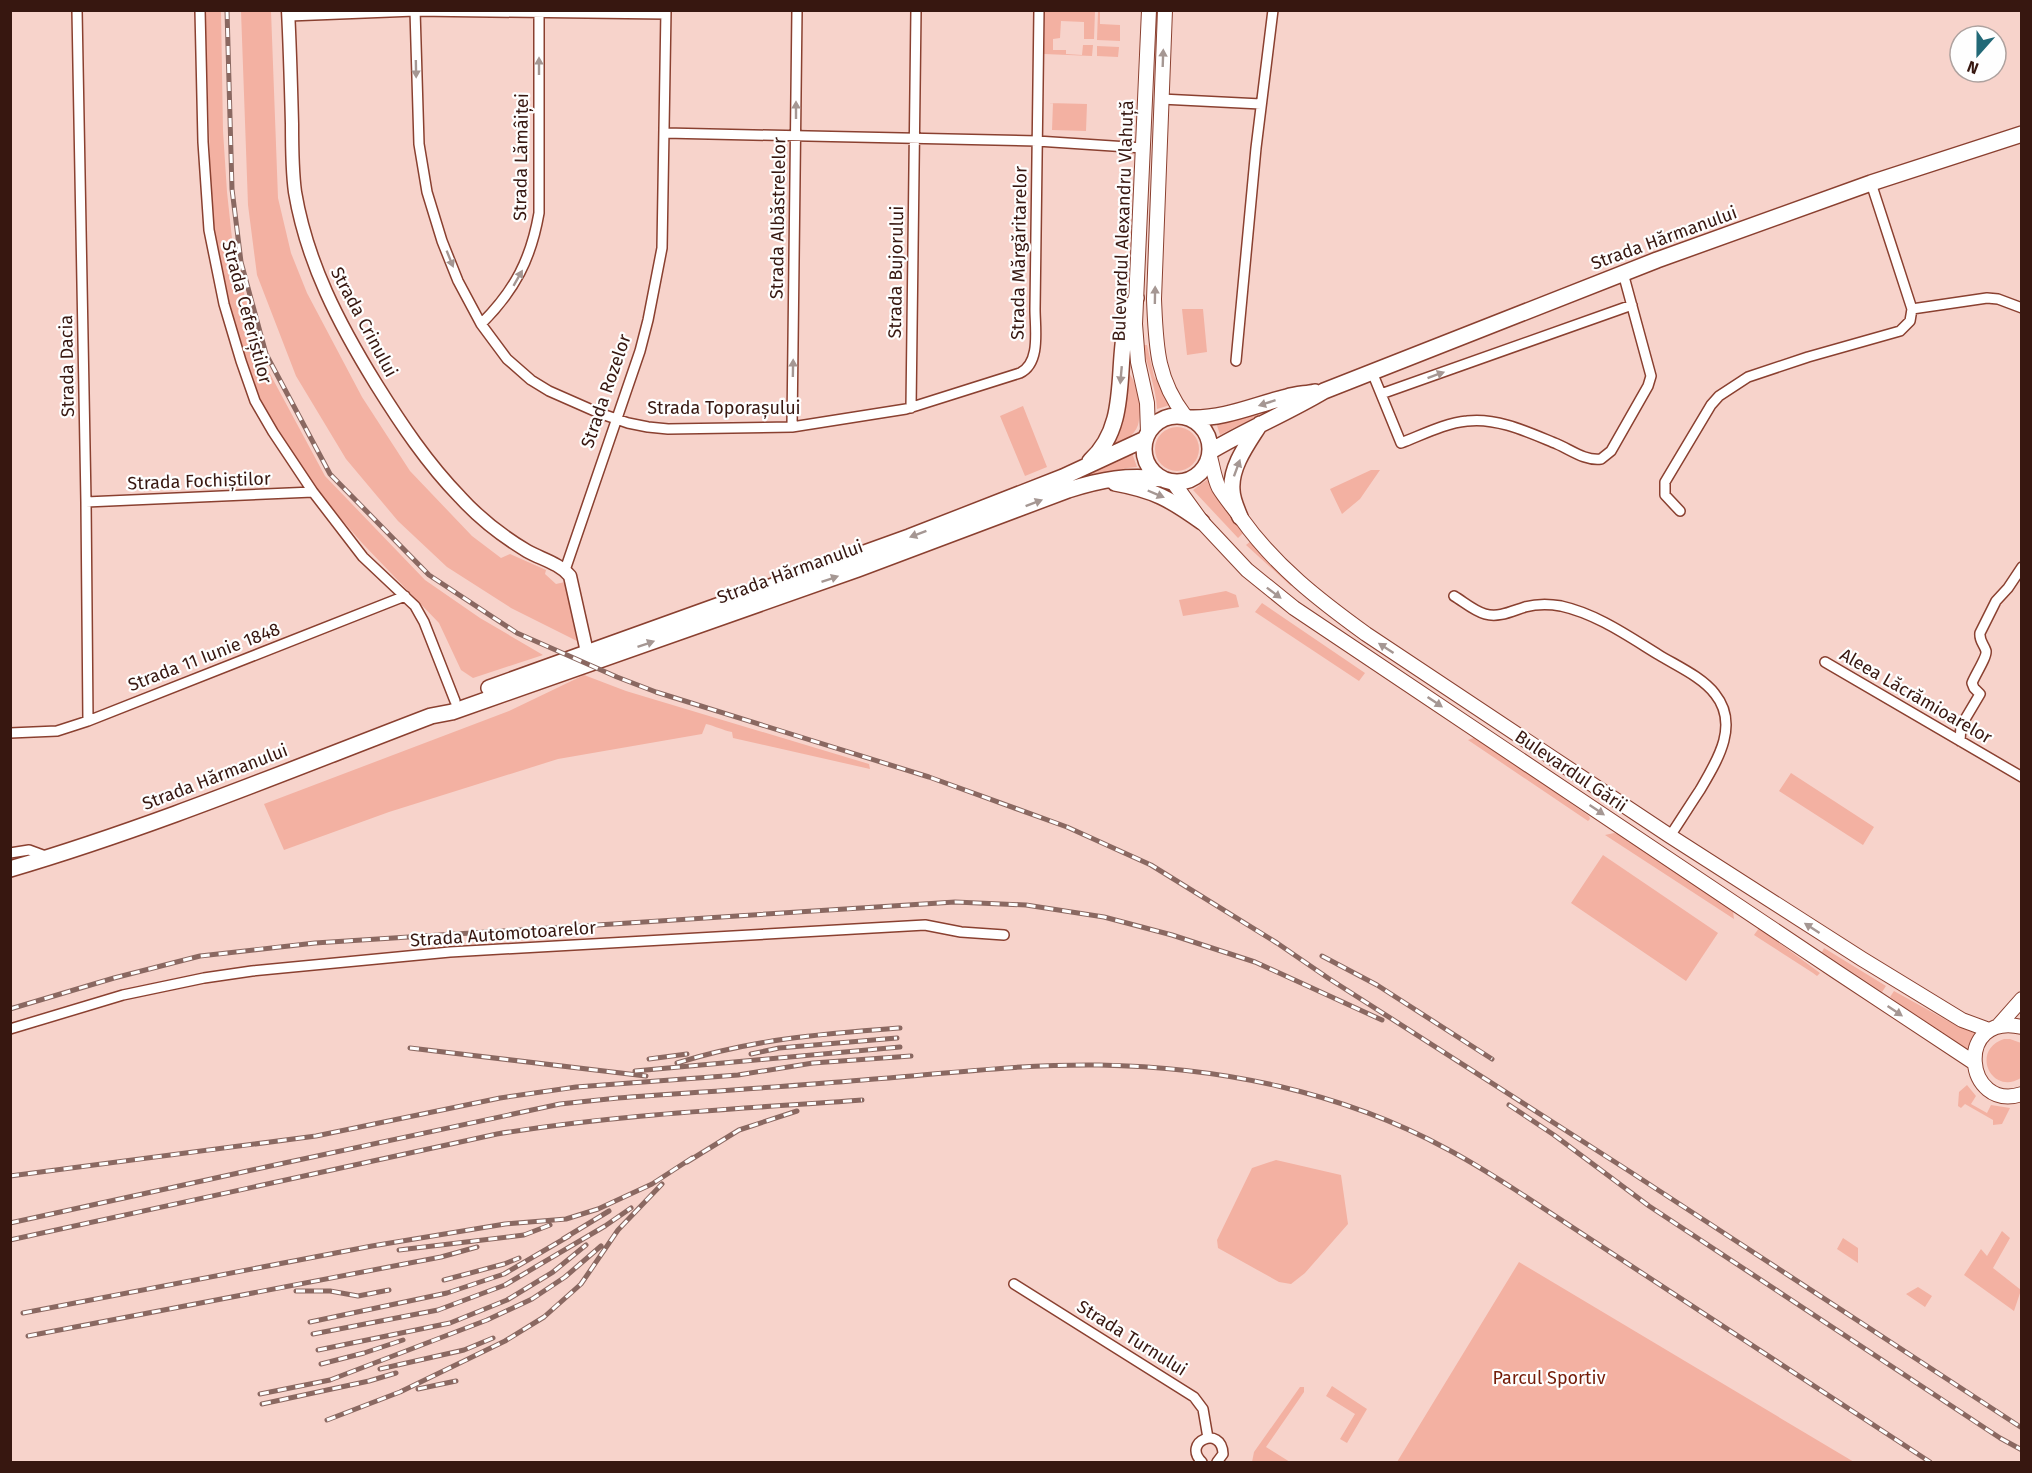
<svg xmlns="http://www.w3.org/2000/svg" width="2032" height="1473" viewBox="0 0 2032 1473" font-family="'Fira Sans',sans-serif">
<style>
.green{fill:#f3b1a2}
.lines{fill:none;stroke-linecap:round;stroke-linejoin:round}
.minor-casing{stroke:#8a4030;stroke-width:12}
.tertiary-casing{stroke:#8a4030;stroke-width:15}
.secondary-casing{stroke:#8a4030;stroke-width:16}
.primary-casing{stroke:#8a4030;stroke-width:18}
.minor{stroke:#fff;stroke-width:9}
.tertiary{stroke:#fff;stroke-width:12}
.secondary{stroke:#fff;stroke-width:14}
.primary{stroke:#fff;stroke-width:15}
.rail-casing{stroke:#8a6861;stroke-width:5}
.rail{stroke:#fefefe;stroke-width:3;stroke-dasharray:9;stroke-linecap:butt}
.oneway{fill:#a59793}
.labels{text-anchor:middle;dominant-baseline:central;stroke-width:4.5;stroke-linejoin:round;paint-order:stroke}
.street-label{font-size:18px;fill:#371710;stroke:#fefefe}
.park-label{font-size:18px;fill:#741c08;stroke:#fefefe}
</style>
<rect width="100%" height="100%" fill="#f7d3cb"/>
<!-- green -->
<path class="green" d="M205 11H221L223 131 227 192 234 257 262 359 325 476 425 580 480 618 543 655 473 678 461 670 439 623 362 543 303 475 257 400 232 327 213 249Z
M241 11H271L278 198 291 253 307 293 362 397 410 471 472 536 501 558 510 554 546 570 545 574 556 584 565 582 577 641 511 608 447 567 398 521 346 459 296 376 257 275 248 205Z
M1045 11H1095L1094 39H1084V22L1061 21 1060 38 1053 39V50H1066V54L1082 55 1083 45H1093L1092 56 1044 54Z
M1098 11H1100V24L1120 25V41L1097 40Z
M1097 46 1119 47 1118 57 1097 56Z
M1049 103 1087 104 1086 131 1052 130 1053 103Z
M1182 309H1203L1207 352 1187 355Z
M1143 345H1147L1154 376 1170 405 1157 409C1156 387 1147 367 1143 345Z
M1128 372C1138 383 1142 410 1138 425 1135 435 1122 444 1112 446L1122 426Z
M1023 406 1047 467 1025 476 1000 416Z
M1267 411 1220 435 1216 422 1231 421Z
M1155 449a22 22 0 1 1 44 0a22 22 0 1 1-44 0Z
M1132 453 1137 467 1127 468 1075 481 1074 479Z
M1371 470H1380L1360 499 1342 514 1330 489Z
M1208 479 1243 533 1238 538 1193 490Z
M1251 541 1292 585 1291 586 1246 545Z
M1226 591 1236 595 1239 607 1183 616 1179 600Z
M1262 603 1365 673 1359 681 1255 612Z
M584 675 626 691 869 764 870 769 733 738 732 732C722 730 715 726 706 724L702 734 558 759 389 812 284 850 264 804 509 711Z
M1476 737 1589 816 1590 819 1588 821 1468 740Z
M1791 773 1874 827 1863 845 1779 791Z
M1614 833 1623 835 1730 906 1733 911 1734 919 1605 835Z
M1603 855 1718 933 1686 981 1571 903Z
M1759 928 1820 973 1817 976 1813 973 1754 935Z
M1824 948 1886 986 1882 992 1822 952Z
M1894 991 1957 1026 1975 1033 1966 1052 1890 997Z
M2004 1039H2010L2021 1043V1078C1991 1096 1970 1050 2004 1039Z
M1967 1085 1976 1096 1971 1104 1987 1113 1991 1105 2010 1108 2002 1124 1993 1125V1120L1965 1104 1961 1108 1958 1106 1959 1092Z
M1276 1160 1341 1175 1348 1224 1305 1273 1291 1284 1279 1282 1218 1248 1217 1240 1252 1168Z
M2002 1231 2010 1238 1993 1268 2021 1290 2014 1311 1964 1275 1981 1249 1987 1256Z
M1843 1238 1858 1248V1263L1837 1249Z
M1519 1262 1854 1462H1397Z
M1918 1287 1932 1296 1925 1307 1906 1294Z
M1332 1386 1367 1409 1347 1443 1340 1439 1355 1414 1326 1396Z
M1300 1387H1304V1392L1266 1447 1290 1462H1252L1254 1452Z"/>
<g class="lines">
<defs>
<path id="minor" d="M77 10 86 502 88 721
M200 10 203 142 209 230 224 304 241 361 255 401 273 432 313 492 363 557 415 606 424 622 455 701
M415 10 419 144 427 192 442 241 458 281 481 324 507 359 531 380 549 391 599 413 628 423 648 427 668 429 792 427 906 409 1020 373C1041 363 1035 329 1035 309L1039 10
M289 16 415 11 666 14
M1161 99 1261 104
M665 133 1037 141 1143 148
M1912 309 1987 298 1998 299 2022 308
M481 324C515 290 531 259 539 213V10
M1236 361 1256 148 1273 10
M1372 372 1401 443C1422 435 1445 423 1467 421 1497 417 1530 433 1557 444 1571 450 1585 461 1601 459L1611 451 1648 386 1651 376 1623 273
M1381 394 1632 305
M911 408 916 10
M792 427 797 10
M86 502 313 492
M1680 511 1665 495V482L1711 405 1719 396 1748 377 1808 357 1900 331 1910 321 1912 309 1871 183
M565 570 640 351 648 320 662 248 666 10
M1454 596C1464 602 1474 611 1485 614 1499 618 1512 611 1525 607 1536 604 1550 604 1561 606 1597 614 1628 636 1659 655 1677 666 1702 677 1715 694 1740 725 1717 761 1700 790 1690 805 1680 821 1670 836
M1825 662 2022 777
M10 733 57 731 88 721 405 596
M1960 741 1961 726 1980 694 1974 688 1972 683C1975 675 1987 657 1986 651 1984 644 1979 641 1980 633L1996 601 2008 588 2022 567
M10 853 29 850 48 857
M10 1029 123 995 204 978 252 971 450 952 925 925 961 932 1004 935
M1014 1284 1194 1397 1203 1409 1208 1438
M1202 1462C1181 1442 1222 1424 1223 1454L1217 1462"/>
<path id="tertiary" d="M288 10C290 48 291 86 292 124 292 147 292 170 295 192 307 263 339 324 376 384 401 424 427 463 460 497 480 519 502 536 527 551 541 559 559 563 570 576L587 652"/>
<path id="secondary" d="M1165 10 1154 299C1156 345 1156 378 1185 416
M1148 432 1147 403 1138 362 1135 324 1149 10
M1210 457C1213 467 1214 478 1219 488 1225 498 1234 508 1241 518 1275 566 1319 600 1366 634L1670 836 1862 959 1962 1020 1989 1030
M1173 482 1202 522 1247 570 1294 608 1837 972 1973 1062
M1999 1025 2022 999
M2022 1027C1954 1011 1964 1113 2022 1094"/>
<path id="primary" d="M1144 449a33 33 0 1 1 66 0a33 33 0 1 1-66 0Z
M1190 418C1225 419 1254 405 1287 397 1296 394 1306 394 1315 392
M1211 451C1248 429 1287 413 1324 391L1657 260 1871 183 2022 134
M1090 461C1129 426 1116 371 1126 324 1128 316 1133 307 1136 298
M1115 483C1154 490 1170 499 1202 522
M1240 517C1237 509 1232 499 1232 490 1230 466 1249 442 1260 424
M489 688 909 537 1063 477 1145 439
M10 869C153 827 292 769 431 716L452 712 858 569 1068 490C1103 479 1127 475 1163 479"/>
</defs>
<!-- minor casing -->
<use href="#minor" class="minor-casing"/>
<!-- tertiary casing -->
<use href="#tertiary" class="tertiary-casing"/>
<!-- secondary casing -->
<use href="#secondary" class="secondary-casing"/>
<!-- primary casing -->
<use href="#primary" class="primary-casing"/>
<!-- minor -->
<use href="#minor" class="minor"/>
<!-- tertiary -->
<use href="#tertiary" class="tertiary"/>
<!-- secondary -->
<use href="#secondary" class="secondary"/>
<!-- primary -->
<use href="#primary" class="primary"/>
<defs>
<path id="rail" d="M227 10 232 189 241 262 266 354 330 474 429 575 517 633 617 677 656 692 929 777 1067 827 1151 865 1277 943 1328 978 1629 1171 2022 1428
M1322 956 1377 985 1492 1059
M10 1009 114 978 200 956 315 943 955 902 1026 905 1104 917 1172 935 1255 962 1382 1020
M410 1048 646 1076
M751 1054 779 1048 897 1038
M649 1059 687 1054
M677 1063C754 1039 821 1034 900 1028
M635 1071 900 1047
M1509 1105 1554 1135 1649 1206 2000 1438 2022 1450
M687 1162 739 1130 797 1111
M10 1176 316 1136 500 1098 576 1087 738 1075 813 1063 911 1056
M10 1223 275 1165 560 1104 618 1098C700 1092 782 1087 863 1080 941 1074 1020 1064 1099 1065 1218 1067 1341 1091 1447 1149 1470 1161 1492 1175 1514 1189L1930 1462
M563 1239 609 1211
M10 1240 497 1134C617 1114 740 1109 862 1100
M399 1250 524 1235 550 1225
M444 1280 504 1264 519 1258
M296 1291H330L358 1296 389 1290
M23 1313 372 1246 505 1224 566 1219 598 1209 652 1184 692 1158
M310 1322 447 1293 504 1274 569 1236
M313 1334 438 1310 505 1285 605 1226 631 1208
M28 1336 441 1257 477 1247
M318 1350 450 1323 507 1300 553 1272 586 1245
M321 1364 364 1353 403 1340
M380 1369 464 1350 493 1338
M418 1389 456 1381
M260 1394 330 1380 487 1320 532 1299 565 1277 601 1246
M262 1404 369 1381 396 1373
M327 1420 400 1392 505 1341 544 1317 581 1284 618 1230 662 1184"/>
</defs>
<!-- rail casing -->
<use href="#rail" class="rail-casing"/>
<!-- rail -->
<use href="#rail" class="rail"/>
</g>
<!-- one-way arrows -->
<defs><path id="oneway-solid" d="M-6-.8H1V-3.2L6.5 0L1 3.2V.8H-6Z" transform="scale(1.5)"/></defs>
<g class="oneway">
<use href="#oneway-solid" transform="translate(1163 58) rotate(-88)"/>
<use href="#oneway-solid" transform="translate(539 66) rotate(-90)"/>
<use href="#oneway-solid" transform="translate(416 69) rotate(89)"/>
<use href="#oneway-solid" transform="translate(796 110) rotate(-90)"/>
<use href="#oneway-solid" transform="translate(450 259) rotate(68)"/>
<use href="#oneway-solid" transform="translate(518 278) rotate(-60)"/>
<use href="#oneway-solid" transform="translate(1155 295) rotate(-89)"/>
<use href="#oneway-solid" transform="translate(793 368) rotate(-89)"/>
<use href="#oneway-solid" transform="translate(1121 375) rotate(95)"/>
<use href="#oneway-solid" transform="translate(1436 375) rotate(-20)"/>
<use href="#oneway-solid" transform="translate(1267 403) rotate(162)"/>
<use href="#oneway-solid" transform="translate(1237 468) rotate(-70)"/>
<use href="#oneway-solid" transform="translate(1156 494) rotate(23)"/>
<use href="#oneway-solid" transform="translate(1034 503) rotate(-21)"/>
<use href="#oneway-solid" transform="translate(918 534) rotate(159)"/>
<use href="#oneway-solid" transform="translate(830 579) rotate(-19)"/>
<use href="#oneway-solid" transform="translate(1274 593) rotate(37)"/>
<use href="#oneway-solid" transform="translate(646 644) rotate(-19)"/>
<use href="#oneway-solid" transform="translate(1386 648) rotate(-147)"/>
<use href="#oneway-solid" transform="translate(1435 702) rotate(34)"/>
<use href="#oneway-solid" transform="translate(1597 810) rotate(34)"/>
<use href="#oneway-solid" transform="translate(1812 928) rotate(-147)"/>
<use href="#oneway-solid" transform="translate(1895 1011) rotate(34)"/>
</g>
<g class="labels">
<!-- street labels -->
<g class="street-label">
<text transform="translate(521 157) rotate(-89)">Strada Lămâiței</text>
<text transform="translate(778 218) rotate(-89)">Strada Albăstrelelor</text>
<text transform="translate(1123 221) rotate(-88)">Bulevardul Alexandru Vlahuță</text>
<text transform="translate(1664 238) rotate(-20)">Strada Hărmanului</text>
<text transform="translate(1019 253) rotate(-89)">Strada Mărgăritarelor</text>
<text transform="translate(896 272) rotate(-89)">Strada Bujorului</text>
<text transform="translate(247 312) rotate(75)">Strada Ceferiștilor</text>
<text transform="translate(364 322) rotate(62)">Strada Crinului</text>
<text transform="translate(67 366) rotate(-91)">Strada Dacia</text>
<text transform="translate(606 391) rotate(-71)">Strada Rozelor</text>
<text x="724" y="408">Strada Toporașului</text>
<text transform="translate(199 481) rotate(-2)">Strada Fochiștilor</text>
<text transform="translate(790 572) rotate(-20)">Strada Hărmanului</text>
<text transform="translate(204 657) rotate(-21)">Strada 11 Iunie 1848</text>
<text transform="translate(1916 696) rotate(30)">Aleea Lăcrămioarelor</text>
<text transform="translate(1571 771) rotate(34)">Bulevardul Gării</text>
<text transform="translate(215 777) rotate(-21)">Strada Hărmanului</text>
<text transform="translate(503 934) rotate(-4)">Strada Automotoarelor</text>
<text transform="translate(1132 1338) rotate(32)">Strada Turnului</text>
</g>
<!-- park labels -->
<g class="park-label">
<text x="1549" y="1378">Parcul Sportiv</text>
</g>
</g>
<!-- border -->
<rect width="2032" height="1473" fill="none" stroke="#371710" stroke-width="24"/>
<!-- north arrow -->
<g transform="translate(1978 54) rotate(201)"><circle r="28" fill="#fefefe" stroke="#aea29f" stroke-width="1.5"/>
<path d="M0-4.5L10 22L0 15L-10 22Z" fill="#226977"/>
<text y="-9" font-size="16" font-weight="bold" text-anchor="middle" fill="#371710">N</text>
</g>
</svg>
